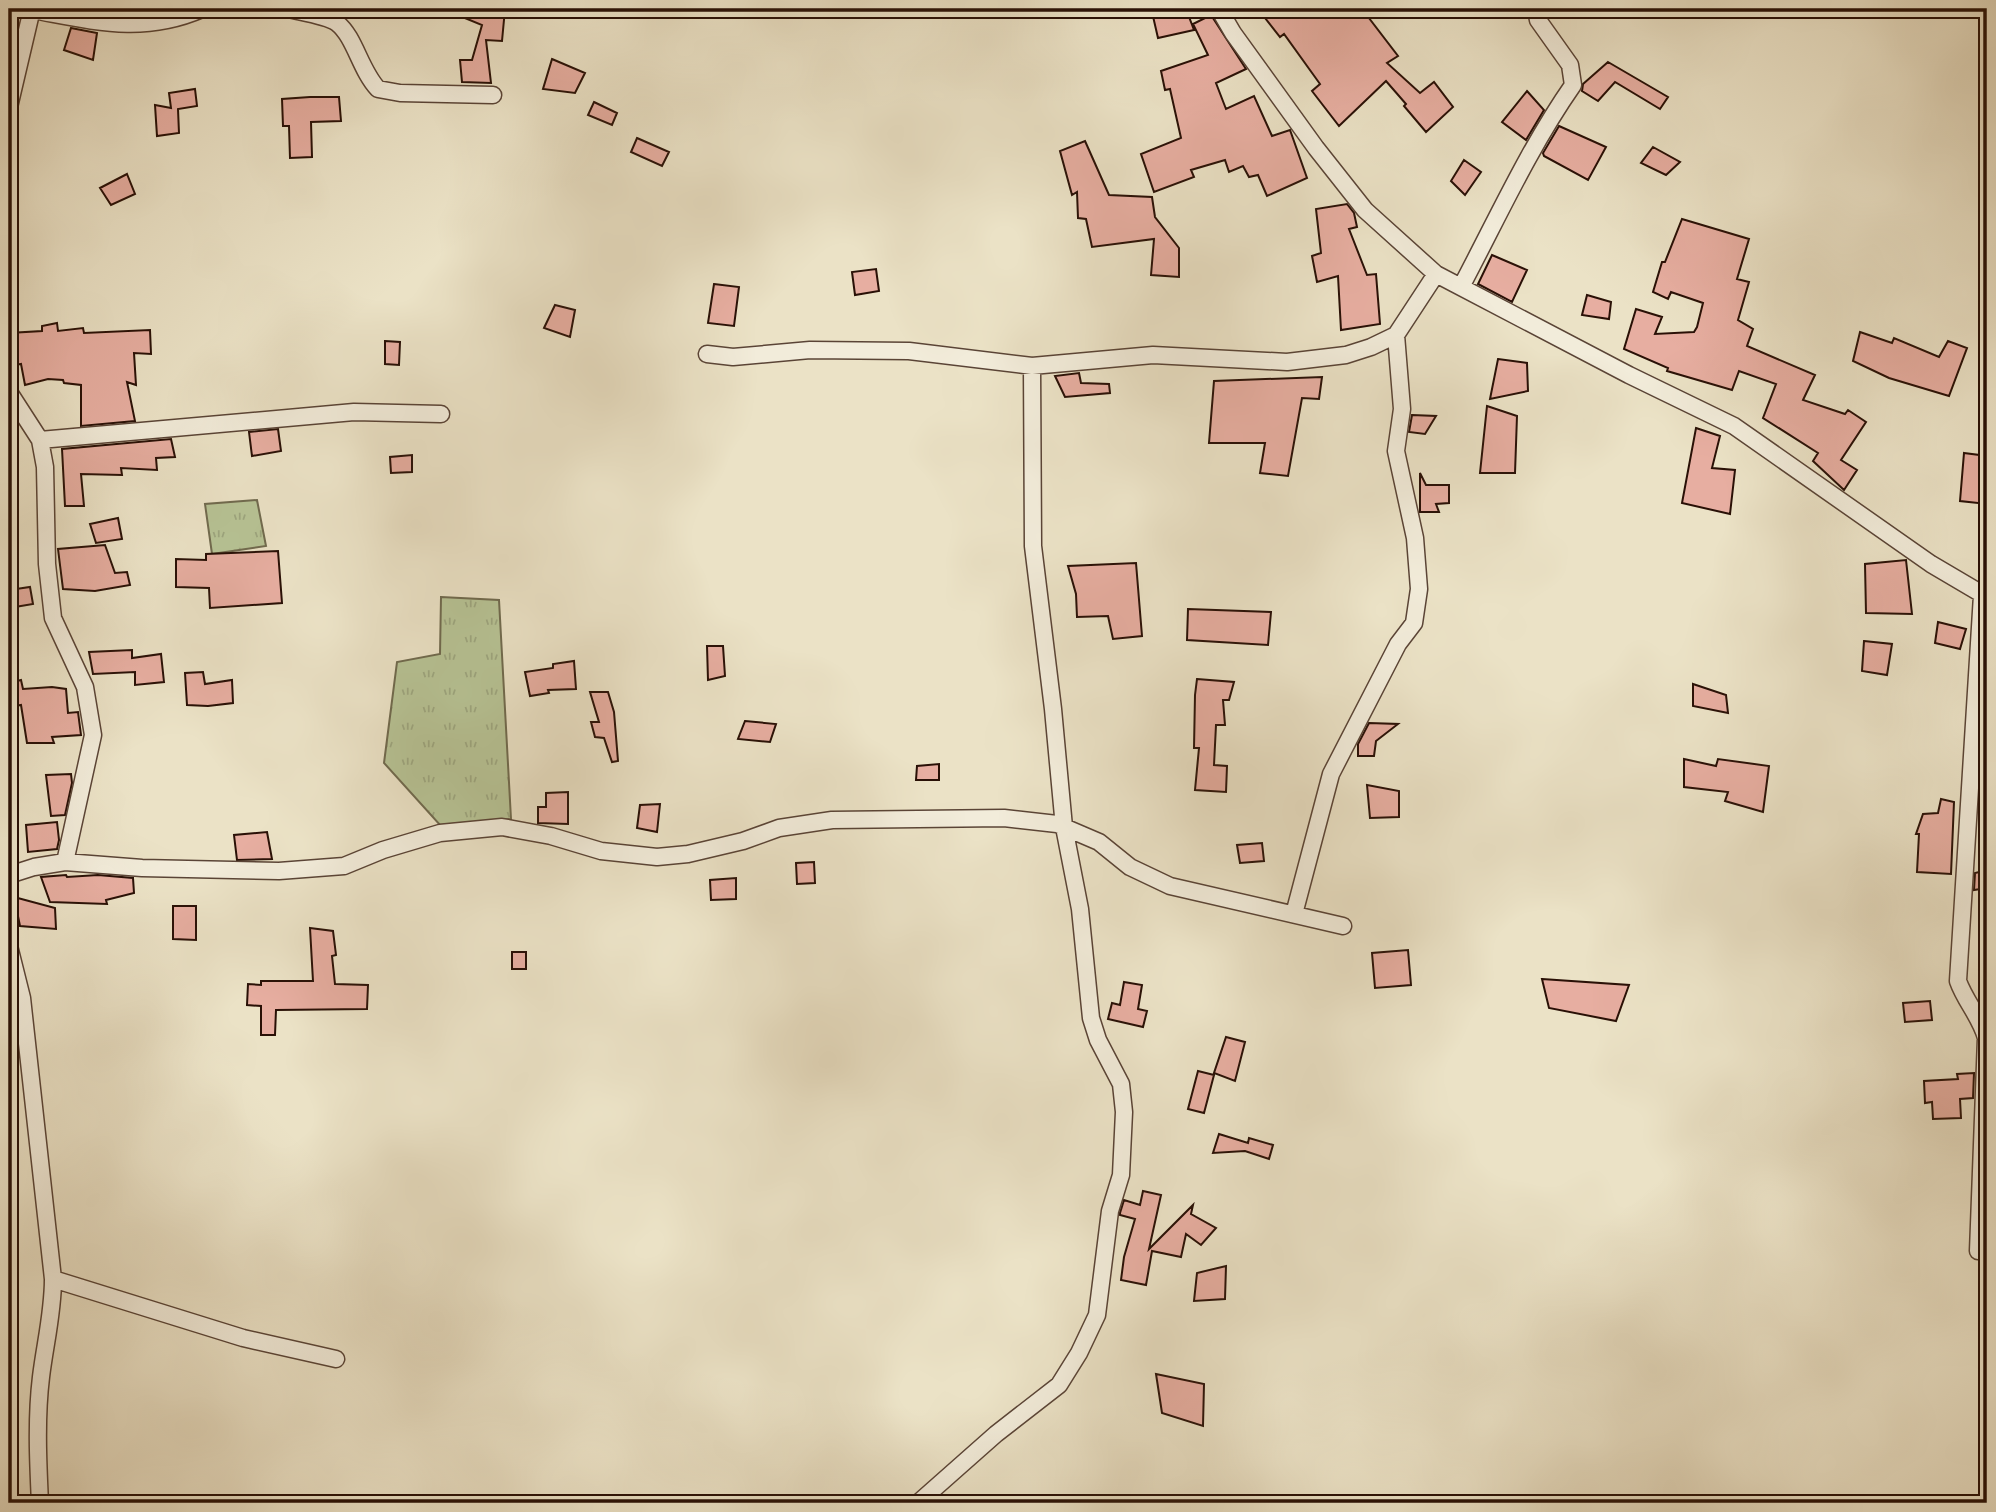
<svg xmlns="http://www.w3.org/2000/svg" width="1996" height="1512" viewBox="0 0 1996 1512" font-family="'Sorts Mill Goudy',serif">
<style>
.park{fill:url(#park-tufts);stroke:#706a4e;stroke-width:2}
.building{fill:#e7aea1;stroke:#291006;stroke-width:2}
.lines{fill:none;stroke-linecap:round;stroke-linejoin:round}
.street-casing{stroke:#5a4436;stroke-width:19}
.street{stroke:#f2ecda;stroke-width:16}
</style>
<defs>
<pattern id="park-tufts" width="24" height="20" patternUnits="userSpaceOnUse" patternTransform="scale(1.75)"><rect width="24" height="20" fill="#b7c395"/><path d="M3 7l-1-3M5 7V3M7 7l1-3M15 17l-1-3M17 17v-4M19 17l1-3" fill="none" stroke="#9da67f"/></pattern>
</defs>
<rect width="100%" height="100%" fill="#ebe2c6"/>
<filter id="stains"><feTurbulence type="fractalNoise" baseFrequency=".00286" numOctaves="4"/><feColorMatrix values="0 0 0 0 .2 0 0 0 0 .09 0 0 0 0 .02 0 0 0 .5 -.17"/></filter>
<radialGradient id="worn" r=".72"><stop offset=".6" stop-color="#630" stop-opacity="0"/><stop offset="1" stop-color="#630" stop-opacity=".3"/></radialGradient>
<!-- park -->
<path class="park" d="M257 500 266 546 212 554 205 504Z
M441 597 499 600 511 819 440 825 384 763 397 662 440 654Z"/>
<!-- building -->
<path class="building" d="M443 9H505L502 41 486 40 491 83 462 82 460 60H472L482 25Z
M1161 9H1186L1194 30 1158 38 1152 12Z
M1258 9H1362L1398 56 1387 63 1420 93 1434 82 1453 107 1426 132 1404 106 1406 104 1386 81 1339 126 1312 91 1320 84 1284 34 1280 37Z
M1211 15 1246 69 1216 83 1226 109 1254 96 1272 136 1290 130 1307 178 1267 196 1258 175 1249 177 1243 166 1229 172 1225 160 1191 170 1194 177 1154 192 1141 154 1181 138 1170 89 1165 90 1161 71 1208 55 1193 24Z
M71 28 97 33 93 60 64 50Z
M552 59 585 73 575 93 543 89Z
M1608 62 1668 97 1660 109 1615 82 1598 101 1582 91 1583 84Z
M195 89 197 106 178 109 179 133 157 136 155 105 171 108 169 93Z
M1527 91 1544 110 1526 140 1502 122Z
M310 97H339L341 121 311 122 312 157 290 158 289 126H283L282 99Z
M594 102 617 113 612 125 588 115Z
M1559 126 1606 147 1588 180 1544 156 1543 153Z
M637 138 669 152 662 166 631 152Z
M1085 141 1109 195 1152 197 1155 217 1179 248V277L1151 275 1154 239 1092 247 1086 219 1078 218 1077 192 1072 195 1060 151Z
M1653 147 1680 162 1666 175 1641 163Z
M1464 160 1481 172 1465 195 1451 181Z
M127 174 135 194 111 205 100 188Z
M1347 204 1354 213 1357 227 1349 229 1367 275 1376 274 1380 324 1341 330 1338 276 1317 282 1312 256 1321 253 1316 209Z
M1682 219 1749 239 1737 279 1749 282 1738 320 1753 329 1747 346 1815 375 1803 400 1845 414 1848 410 1866 422 1841 460 1857 470 1844 490 1813 461 1818 453 1763 418 1776 384 1739 371 1732 390 1667 371 1668 368 1624 349 1636 309 1662 317 1655 334 1694 332 1697 327 1703 303 1671 292 1668 299 1653 292 1662 262H1665Z
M1492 255 1527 270 1512 302 1478 284Z
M876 269 879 291 855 295 852 272Z
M714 284 739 287 734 326 708 323Z
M1587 295 1611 302 1609 319 1582 315Z
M555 305 575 310 570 337 544 328Z
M57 323 58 331 83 328 84 333 150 330 151 354 134 353 136 385 127 382 135 421 81 426V385L64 383 63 380 48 379 25 385 21 364 9 366V333L42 331V326Z
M1860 332 1892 343 1894 338 1939 357 1948 341 1967 348 1949 396 1889 378 1853 361Z
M385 341 400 342 399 365 385 364Z
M1498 359 1527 363 1528 391 1490 399Z
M1079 373 1081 383 1109 384 1110 393 1065 397 1055 376Z
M1322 377 1319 399 1302 398 1288 476 1260 473 1265 443H1209L1214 381Z
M1487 406 1517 416 1515 473H1480Z
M1412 415 1436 416 1425 434 1409 432Z
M1696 428 1720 436 1712 468 1735 470 1730 514 1682 503Z
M278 429 281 451 252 456 249 432Z
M171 439 175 457 156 458 157 470 121 468 122 475 81 474 84 506H65L62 449Z
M1964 453 1987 456V504L1960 501Z
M412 455V472L391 473 390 457Z
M1420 473 1426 485H1449V503L1436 504 1439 512H1420Z
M118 518 122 539 96 543 90 524Z
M105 545 115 573 127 572 130 585 95 591 63 589 58 549Z
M278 551 282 603 210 608 209 588 176 587V559L206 560V554Z
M1906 560 1912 614 1866 613 1865 564Z
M1136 563 1142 636 1113 639 1108 616 1077 617 1076 594 1068 566Z
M30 587 33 604 9 608V590Z
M1188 609 1271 612 1268 645 1187 640Z
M1938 622 1966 629 1960 649 1935 643Z
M1864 641 1892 644 1887 675 1862 671Z
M707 646H723L725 676 708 680Z
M132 650V658L161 654 164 682 135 685V672L93 674 89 652Z
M574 661 576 689 548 690 549 693 530 696 525 672 553 668V664Z
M203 672 205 684 232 680 233 703 208 706 187 705 185 673Z
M1197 679 1234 682 1229 700H1223L1225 725H1216L1214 765 1227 766 1226 792 1195 790 1199 748H1194L1195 695Z
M21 680 23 689 52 687 66 689 68 713 78 712 81 735 52 737 54 743H27L21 705 9 707V683Z
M1693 684 1726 695 1728 713 1693 706Z
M590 692H608L614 712 618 761 612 762 604 738 595 737 591 722H599Z
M745 721 776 724 770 742 738 739Z
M1369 723 1398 724 1376 741 1374 756H1358V744Z
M1684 759 1716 766 1718 759 1769 766 1763 812 1725 801 1728 792 1684 787Z
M939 764V780H916L917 766Z
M71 774 72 783 65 815 51 816 46 775Z
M1367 785 1399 791V817L1370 818Z
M568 792V824L538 823V807H546V793Z
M1941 799 1954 802 1951 874 1917 872 1919 834H1916L1923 814 1938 813Z
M660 804 657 832 637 828 640 805Z
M57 822 59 840 57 849 28 852 26 825Z
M267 832 272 859 237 860 234 835Z
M1262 843 1264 861 1240 863 1237 845Z
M814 862 815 883 797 884 796 863Z
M1987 870V888L1974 890 1975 873Z
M66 875 67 877 98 875 133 878 134 893 106 900 107 904 50 902 41 877Z
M736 878V899L711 900 710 880Z
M14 897 55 908 56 929 20 926Z
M173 906H196V940L173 939Z
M310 928 333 931 336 955 332 956 335 984 368 985 367 1009 276 1010 275 1035H261V1006L247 1005 248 984 261 985V981H313Z
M1408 950 1411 985 1375 988 1372 953Z
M512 952H526V969H512Z
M1542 979 1629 985 1616 1021 1549 1008Z
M1124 982 1142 985 1138 1009 1147 1011 1143 1027 1108 1019 1112 1003 1120 1005Z
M1930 1001 1932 1020 1905 1022 1903 1003Z
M1226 1037 1245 1042 1235 1081 1214 1073Z
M1198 1071 1214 1075 1204 1113 1188 1109Z
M1974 1073 1973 1098 1960 1099 1961 1118 1933 1119 1932 1102 1925 1103 1924 1081 1958 1079 1957 1074Z
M1219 1134 1248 1143 1249 1138 1273 1145 1269 1159 1245 1151 1213 1153Z
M1143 1191 1161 1195 1149 1249 1193 1205 1191 1214 1216 1228 1201 1245 1186 1234 1181 1257 1152 1251 1146 1285 1121 1280 1124 1257 1135 1219 1120 1215V1213L1124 1200 1140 1205Z
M1226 1266 1225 1299 1194 1301 1197 1273Z
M1156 1374 1204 1384 1203 1426 1162 1413Z"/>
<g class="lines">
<defs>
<path id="street" d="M289 9C301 12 328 16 337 23 355 37 360 70 378 89L400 93 493 95
M1219 9 1233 33 1316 148 1365 210 1436 274 1629 375 1734 426 1931 564 1987 597
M32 10C94 21 142 35 202 9
M9 107 32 9
M1461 287C1497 219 1529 148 1573 85L1570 65 1538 20 1536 9
M707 354 733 357 810 350 909 351 1032 366 1153 355 1287 362 1346 355 1371 347 1396 335 1436 274
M9 392 40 440 45 467 47 564 53 618 85 687 93 735 65 862
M40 440 354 412 441 414
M9 875 34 867 65 862 142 868 279 871 344 866 383 850 440 833 502 827 551 836 601 851 657 857 688 854 743 841 779 828 832 820 1004 818 1057 824 1099 842 1130 867 1170 886 1343 926
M1294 914 1331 774 1398 644 1414 623 1419 589 1415 538 1396 451 1402 409 1396 335
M9 946 22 998 53 1279C53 1313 45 1344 41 1377 36 1418 38 1462 40 1503
M1978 1251 1986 1038C1981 1018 1965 1001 1958 981L1982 595
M53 1279 243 1338 336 1359
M918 1503 996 1434 1059 1385 1079 1353 1097 1315 1110 1211 1121 1175 1124 1112 1121 1084 1098 1040 1091 1018 1080 909 1064 827 1053 709 1033 546 1032 366"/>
</defs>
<!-- street casing -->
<use href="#street" class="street-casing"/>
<!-- street -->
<use href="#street" class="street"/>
</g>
<!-- margin -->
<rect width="1996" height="1512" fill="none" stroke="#ebe2c6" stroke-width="35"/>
<rect x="10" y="10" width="1975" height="1491" fill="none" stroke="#291006" stroke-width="3.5"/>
<rect x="18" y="18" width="1961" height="1477" fill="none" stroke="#291006" stroke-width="2"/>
<rect width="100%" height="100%" filter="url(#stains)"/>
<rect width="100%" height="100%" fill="url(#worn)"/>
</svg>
